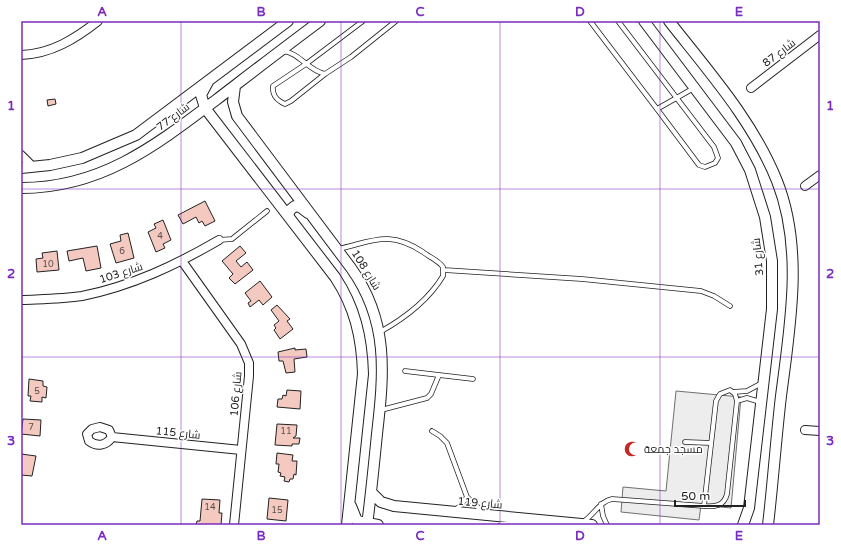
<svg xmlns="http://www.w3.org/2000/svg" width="841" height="546" viewBox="0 0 841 546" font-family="'Varela Round',Cairo,sans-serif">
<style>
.parking{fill:#ededed;stroke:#6f6f6f}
.building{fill:#f3c9c0;stroke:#222}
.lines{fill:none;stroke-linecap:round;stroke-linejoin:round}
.service-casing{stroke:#222;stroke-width:5.5}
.minor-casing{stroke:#222;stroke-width:10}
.tertiary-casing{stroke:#222;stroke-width:12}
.service{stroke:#fff;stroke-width:4}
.minor{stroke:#fff;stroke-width:8}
.tertiary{stroke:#fff;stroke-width:10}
.grid{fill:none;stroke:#7b2cbf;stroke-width:1;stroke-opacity:0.55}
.labels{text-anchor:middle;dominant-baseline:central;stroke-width:3;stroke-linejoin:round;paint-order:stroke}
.number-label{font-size:9px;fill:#564c4a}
.street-label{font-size:11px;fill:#222;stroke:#fff}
.poi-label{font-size:11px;fill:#222;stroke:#fff;text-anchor:start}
.neatline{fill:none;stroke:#7b2cbf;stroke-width:1.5}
.grid-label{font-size:13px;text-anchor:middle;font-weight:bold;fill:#7b2cbf}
</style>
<rect width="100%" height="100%" fill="#fff"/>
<!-- parking -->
<path class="parking" d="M676 391 741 397 731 508 701 505 699 520 621 512 623 487 666 491Z"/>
<!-- building -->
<path class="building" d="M55 99 56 104 48 106 47 100Z
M205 201 215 221 205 226 202 221 199 223 196 217 183 224 178 215Z
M163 220 171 240 163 244 165 248 156 252 148 232 156 228 154 224Z
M128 233 134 258 116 263 110 244 121 241 120 235Z
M97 246 101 268 86 271 83 258 69 261 67 251Z
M240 246 246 253 236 261 241 267 247 262 253 270 235 284 229 278 233 274 222 261Z
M57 251 59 270 37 272 36 259 43 258 42 253Z
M260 281 272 297 263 305 259 300 250 307 248 303 251 301 245 293Z
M277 305 290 319 287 321 293 329 280 339 274 330 276 328 274 325 279 321 271 310Z
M295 348V350L306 349 307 357 294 359 295 372 286 373 283 361H279L278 352Z
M29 379 43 381V386L47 387 46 398 42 397V402L30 401 31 396H28Z
M287 390 301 391 300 409 277 407 278 399H282L283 395 286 396Z
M23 419 41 420 40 436 21 434Z
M277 424 297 425 296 436 293 438H300L299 444H292V446L275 445Z
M277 453 293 455 292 461H297L296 475 294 474 293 479H290L289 482 284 481 285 477 280 476 281 473 278 472 279 464H276Z
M21 454 36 456 32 476 21 475Z
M269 498 288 500 286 521 267 519Z
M202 499 220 500 219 513H222L221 525H196L197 521H200Z"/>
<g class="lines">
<defs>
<path id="service" d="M590 21 657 109 694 88
M618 21 714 147 718 158 715 163 705 167 699 165 657 109
M283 51C300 53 307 70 325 74L351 57 396 21
M325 74 291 101 285 104C276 100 272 95 273 86L306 64 363 21
M219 240 232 239 267 211
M338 249C374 241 389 230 423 252 429 257 438 260 443 267V276C428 301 405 318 380 332
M444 270 582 279 701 291 714 296 730 306
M405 371 473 379
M733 392 747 391 762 383
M737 401 747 398 760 402
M381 410 427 398 431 394 439 375
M432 431 440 436 447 443 467 497 482 511
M685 442 711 443
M601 504 603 516 607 525
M455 510 461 505 467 497
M583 522C594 515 600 501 612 499L704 506C715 507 724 506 727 494L737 401 735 394 730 390 720 394 716 401 704 506"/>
<path id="minor" d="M21 55C51 54 75 39 98 21
M751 88 820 35
M21 155 33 167
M805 186 820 175
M182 261 241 344 249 363V376L234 525
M21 300C42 299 62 299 82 296 132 286 176 265 219 240
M100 427 109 430 112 437C106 446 97 447 89 441L87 434 92 429Z
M805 430 820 431
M112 437 241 450"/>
<path id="tertiary" d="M644 21 736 143 750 170 765 217 772 261V309L749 508 743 525
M669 21C709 72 753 121 777 181 804 249 790 326 781 396 776 439 773 482 768 525
M208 82 201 95 205 108 335 277C355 307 362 338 363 374L347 525
M235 86 233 102 237 116 351 268C389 321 384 373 377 434 374 464 371 495 367 525
M21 168 50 165 82 158 136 135 288 21
M21 188C101 188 155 146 216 100 250 74 285 47 320 21
M288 216 290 210 295 206 300 207 308 213
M371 492 381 502 394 506 592 525
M351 506 357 521 378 525
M504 525 520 523"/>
</defs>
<!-- service casing -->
<use href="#service" class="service-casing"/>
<!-- minor casing -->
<use href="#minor" class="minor-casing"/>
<!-- tertiary casing -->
<use href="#tertiary" class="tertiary-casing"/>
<!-- service -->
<use href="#service" class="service"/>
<!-- minor -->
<use href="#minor" class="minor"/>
<!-- tertiary -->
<use href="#tertiary" class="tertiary"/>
</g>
<!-- grid -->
<path class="grid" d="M181 21V525M341 21V525M500 21V525M660 21V525M21 189H820M21 357H820"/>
<!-- icons -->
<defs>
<symbol id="mosque-bare" viewBox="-9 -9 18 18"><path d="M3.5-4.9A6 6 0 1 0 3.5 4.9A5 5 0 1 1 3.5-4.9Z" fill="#c62828" stroke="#fff" stroke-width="2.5" paint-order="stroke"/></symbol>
</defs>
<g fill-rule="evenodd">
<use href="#mosque-bare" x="621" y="438" width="22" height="22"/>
</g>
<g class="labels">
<!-- number labels -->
<g class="number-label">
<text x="160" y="236">4</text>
<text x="122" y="251">6</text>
<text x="48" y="264">10</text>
<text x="37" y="391">5</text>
<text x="31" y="427">7</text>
<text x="286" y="431">11</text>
<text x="210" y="507">14</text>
<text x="277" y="510">15</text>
</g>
<!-- street labels -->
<g class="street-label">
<text transform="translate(779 53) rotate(-37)">شارع 87</text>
<text transform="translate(173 117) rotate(-37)">شارع 77</text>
<text transform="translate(758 257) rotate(-95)">شارع 31</text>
<text transform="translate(366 270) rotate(58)">شارع 108</text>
<text transform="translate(121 273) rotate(-18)">شارع 103</text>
<text transform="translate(236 394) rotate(-85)">شارع 106</text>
<text transform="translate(178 433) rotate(6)">شارع 115</text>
<text transform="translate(480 503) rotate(5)">شارع 119</text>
</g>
<!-- poi labels -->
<g class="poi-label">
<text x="644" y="449">مسجد جمعة</text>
</g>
</g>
<!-- border -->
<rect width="841" height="546" fill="none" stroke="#ffffff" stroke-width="44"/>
<!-- scale -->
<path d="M675 500v6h70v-6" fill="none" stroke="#222222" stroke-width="2"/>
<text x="681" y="500" font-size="12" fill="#222222" stroke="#ffffff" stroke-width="3" paint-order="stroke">50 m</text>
<rect x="22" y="22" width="797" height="502" class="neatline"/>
<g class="grid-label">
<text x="102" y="16">A</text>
<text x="261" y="16">B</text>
<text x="420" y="16">C</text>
<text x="580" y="16">D</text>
<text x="739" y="16">E</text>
<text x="11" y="110">1</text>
<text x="830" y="110">1</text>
<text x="11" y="278">2</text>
<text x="830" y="278">2</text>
<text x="11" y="445">3</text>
<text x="830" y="445">3</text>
<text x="102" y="540">A</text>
<text x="261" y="540">B</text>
<text x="420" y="540">C</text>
<text x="580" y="540">D</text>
<text x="739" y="540">E</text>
</g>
</svg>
